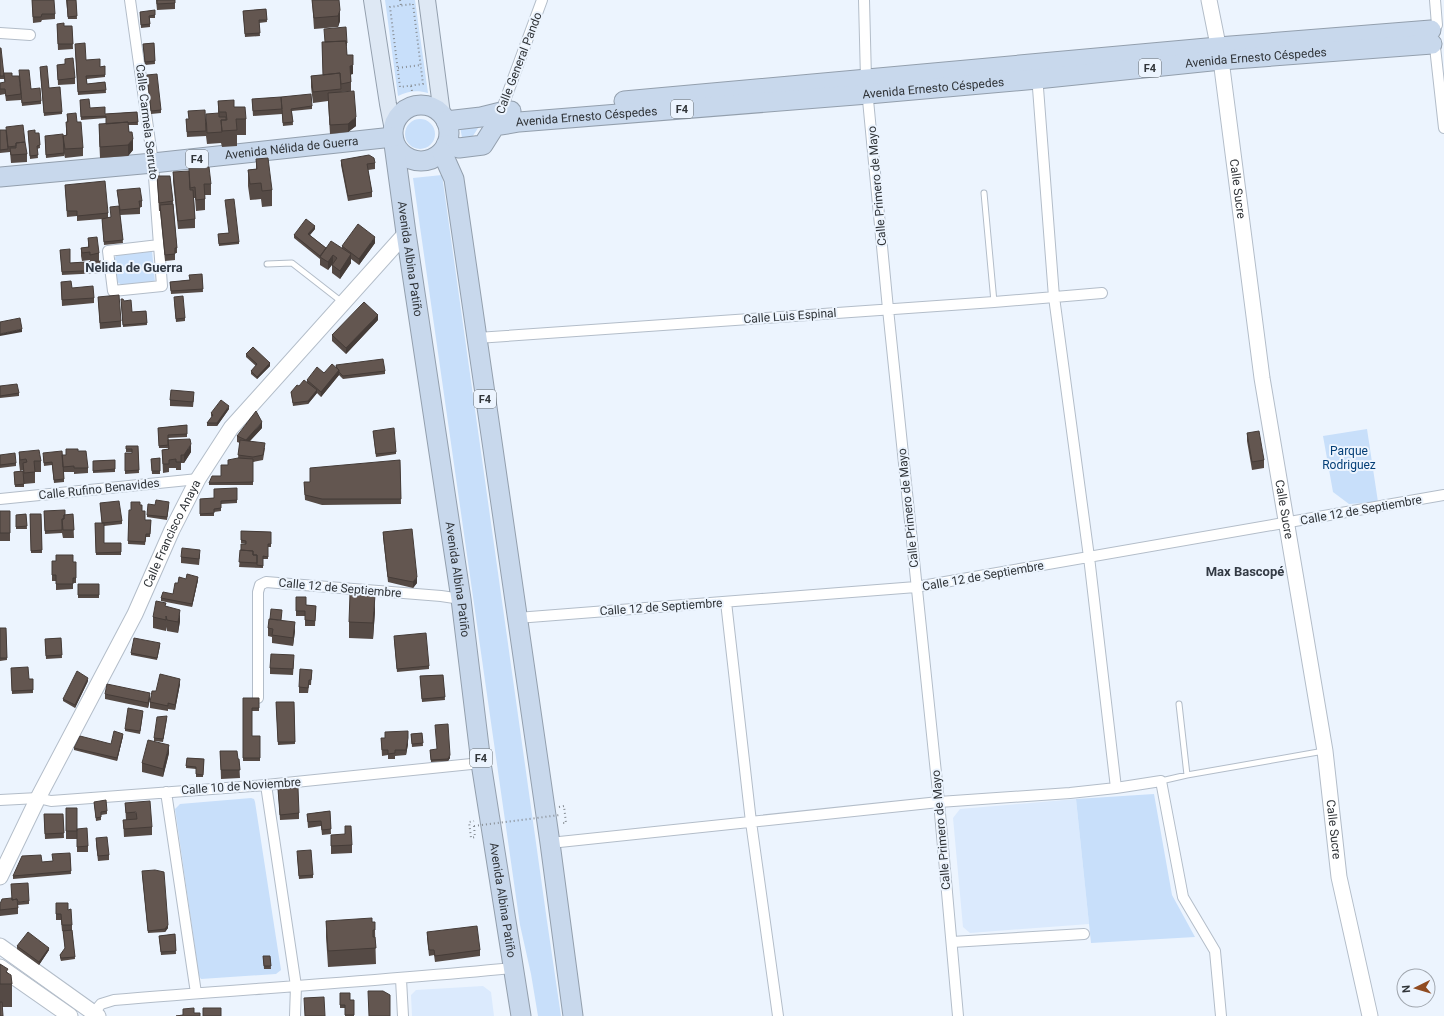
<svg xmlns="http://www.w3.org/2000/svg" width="1444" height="1016" viewBox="0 0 1444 1016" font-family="Roboto,sans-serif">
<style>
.built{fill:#dbeafd}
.green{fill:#c8dffa}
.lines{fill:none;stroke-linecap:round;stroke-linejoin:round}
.lane-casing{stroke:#b3bdc9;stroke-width:7}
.street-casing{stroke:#b3bdc9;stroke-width:12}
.secondary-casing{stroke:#b3bdc9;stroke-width:17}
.primary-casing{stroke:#939fad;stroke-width:18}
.highway-casing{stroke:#939fad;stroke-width:21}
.path{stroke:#888e95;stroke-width:2;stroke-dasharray:1 3;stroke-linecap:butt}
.lane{stroke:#fff;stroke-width:5}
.street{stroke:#fff;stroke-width:10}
.secondary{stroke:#fff;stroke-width:15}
.primary{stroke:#dee8f4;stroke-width:16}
.highway{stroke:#c8d8ec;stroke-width:19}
.path-bridge{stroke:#888e95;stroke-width:2;stroke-dasharray:1 3;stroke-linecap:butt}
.wall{fill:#554a45}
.shaded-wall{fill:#453c38}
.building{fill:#635650;stroke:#453c38}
.labels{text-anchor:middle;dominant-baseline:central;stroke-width:4;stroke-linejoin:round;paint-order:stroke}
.shield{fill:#ecf4fe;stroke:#686e73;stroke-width:1}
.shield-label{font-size:11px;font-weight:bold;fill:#303438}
.street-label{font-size:12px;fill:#303438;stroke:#ecf4fe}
.park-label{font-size:12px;fill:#043f77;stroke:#ecf4fe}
.neighbourhood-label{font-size:13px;font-weight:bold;fill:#333a44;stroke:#ecf4fe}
</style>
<rect width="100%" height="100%" fill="#ecf4fe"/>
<!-- built -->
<path class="built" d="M1076 799 1089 924 970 933 963 927 953 818 960 809Z
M483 986 491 992 494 1016H412L411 995 416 990Z"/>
<!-- green -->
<path class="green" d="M385 0H415L428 93C417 90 408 91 398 96Z
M405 134a15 15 0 1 1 30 0a15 15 0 1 1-30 0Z
M480 125 469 142 463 144 460 126Z
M442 175 547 921 561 1016H538L531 974 520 925 413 178Z
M152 251 155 282 122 285 117 282 114 259 117 255Z
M1367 429 1378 502 1349 504 1333 492 1323 436Z
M1154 794 1172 895 1195 937 1091 943 1076 799Z
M251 798 254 799 255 802 281 970 276 974 201 979 199 976 175 809 180 804Z"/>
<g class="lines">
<defs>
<path id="lane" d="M984 193 994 302
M267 264 292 263 342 302
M1179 704 1187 775
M1161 781 1187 775 1324 751"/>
<path id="street" d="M130 0 153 163 162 286 113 291 108 251 159 245
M864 0 866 79 888 309 939 802 958 1016
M1435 0 1437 25
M0 33 30 35
M1435 47 1444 128
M1037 75 1054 297 1089 557 1116 788
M500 114 542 0
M477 338 994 302 1102 293
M0 499 198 479
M726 602 751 822 778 1016
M517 618 916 587 1444 495
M258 698V592L260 585 266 582 441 596 461 599
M266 785 296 986 295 1016
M166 792 196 993
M0 800 38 798 51 801 266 785 481 763
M550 843 939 802 1070 793 1116 788 1161 781 1183 897 1215 951 1221 1016
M952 942 1084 934
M401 979 403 1016
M91 1016 101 1004 114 1000C247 989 380 981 513 968"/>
<g id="secondary">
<path id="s1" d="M1209 0 1221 60 1262 378 1325 751 1339 877 1370 1016"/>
<path id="s2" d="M0 877 38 798 135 614 172 530 198 479 231 428 406 233"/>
<path d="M0 946 98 1016"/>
<path d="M0 967 70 1016"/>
</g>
<path id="primary" d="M372 0 388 104 393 130
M427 0 442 114"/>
<g id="highway">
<path d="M624 101 1218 47 1431 30"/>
<circle cx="421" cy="133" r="28"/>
<path d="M446 121 481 117 501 112 511 111"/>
<path id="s3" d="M394 144 406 233 461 599 481 763 521 1016"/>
<path id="s4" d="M446 145 459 148 483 145 495 126 519 122 868 94 1037 79 1221 60 1432 44"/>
<path d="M442 152 454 179 550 843 573 1016"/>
<path id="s5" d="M0 177 153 163 393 137"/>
</g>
</defs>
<!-- lane casing -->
<use href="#lane" class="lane-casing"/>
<!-- street casing -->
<use href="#street" class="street-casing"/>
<!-- secondary casing -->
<use href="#secondary" class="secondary-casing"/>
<!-- primary casing -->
<use href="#primary" class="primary-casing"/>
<!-- highway casing -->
<use href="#highway" class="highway-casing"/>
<!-- path -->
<path class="path" d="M400 0 401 6
M413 4 423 84 400 87 390 7Z
M398 68 421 65
M411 86 412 91
M559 807 564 806 566 823H562
M474 826 475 837 471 838 469 822 474 821"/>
<!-- lane -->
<use href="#lane" class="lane"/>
<!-- street -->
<use href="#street" class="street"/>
<!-- secondary -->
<use href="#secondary" class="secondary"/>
<!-- primary -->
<use href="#primary" class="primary"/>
<!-- highway -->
<use href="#highway" class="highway"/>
<!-- path-bridge -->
<path class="path-bridge" d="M474 826 560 815"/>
</g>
<!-- wall -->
<path class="wall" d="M32 0 55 14V19L42 20 41 22 33 23Z
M66 0H76L77 19H68Z
M156 0H175V9L157 10Z
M312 0H339L340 21 338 27 314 29Z
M266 9 267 22 259 23 260 36 245 37 243 11Z
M140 12 155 15V18H150V27L141 28Z
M57 24 64 26H72L73 49 58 50Z
M322 42 347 43V46H346L347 55 353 74H351V91L341 92 356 126 348 132 330 134 328 101 313 103 311 87V76L323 75Z
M154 43 155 64 145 65 143 44Z
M75 47 86 60 100 67 105 66V77L87 79V84L105 82 106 93 78 95Z
M0 48 4 76H12L21 94V100L6 101 5 94 0 95V83H5L4 79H0Z
M65 59 75 78V84L58 85 57 65 65 64Z
M40 70 49 88 62 112V114L44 116Z
M19 73 41 101V104L22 106Z
M147 75 161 110V113L151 114Z
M252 99 312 106V109L292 111 293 125 283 126 282 114 253 116Z
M80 100 90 108 105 114 137 112 138 125H128L129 132 133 150 128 156 100 158 99 135V124H106V118L81 120Z
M218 101 234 107 246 119V135H237V146L222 147 221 143 207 144 206 136 187 137 186 119H189L188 111 206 123 218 113Z
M67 114 77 122 83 148V156L65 158 64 154V156L46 158 45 139 66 135V122H67Z
M0 130 27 154V162L11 163 10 152 0 153Z
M28 131 35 133H39L40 148 37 149 38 158 30 159Z
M256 159 272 190V206L262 207 261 199 250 200 248 186V170L256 169Z
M341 160 375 163V169L368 170 372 192V197L348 201 341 165Z
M173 172 211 184V195H205V210L196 211 195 198H194L195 219V228L178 229 173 181Z
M157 176 173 201 177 248V253H175V260L165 261 160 211H159Z
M65 185 108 213V218L111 217 119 206 117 190 142 201V207H140V214L120 215 123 243 104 245 102 219 77 221V216L67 217Z
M315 229 310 235 326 248H342V246L375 243 359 265 351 259V263L340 279 332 273V265L328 270 320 265V259L294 238V235Z
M228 233 239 242V244L219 246 218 234Z
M88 238 99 253V261H101V273L62 275 60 250 70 263 90 262V260L82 261 81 256V248L88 247Z
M202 274 203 292 171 294 170 282 189 280Z
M61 282 72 288 94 298V303L62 306Z
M98 297 121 321V327L100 329Z
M174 299 185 318V321L176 322Z
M124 301 132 312 146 311 147 325 123 327 121 302Z
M378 320 346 354 332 341V335Z
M246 354 270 366 257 379 251 374V371L256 366 246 357Z
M336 365 385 371V374L343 379 339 375 321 397 317 393 308 404 293 406 291 392 299 386 307 383V380L336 367Z
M0 386 19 393V396L0 398Z
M194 397 193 407 170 406V400Z
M229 409 217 426H207V423L212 417 211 416V413Z
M187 425V437L168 438 169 440 191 452 184 463H181V470H176V468H169V472L163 473 162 450 168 449V448H159L158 428Z
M262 428 250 441 265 448 263 460 253 462V485H209V483L221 476 238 458 240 443 237 442V436Z
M373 431 396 452V454L376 457Z
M1247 433 1264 460V468L1252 470 1247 441Z
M126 446H138L139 473 125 474V453H132V452H126Z
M66 449 78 451 88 468V473L74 474V472H64V482L54 483 52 465 44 466 43 456 66 455Z
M19 452 41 461V472H35V483L24 484V487H15L14 472 23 471V470L20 471 19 463Z
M0 455 16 463V466L0 468Z
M160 458V474H152L151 459Z
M115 460V472L93 473V461Z
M400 460 401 504 322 505 305 500 304 482H310Z
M237 488V503L221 504V511L214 512V516H200V499L214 498Z
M100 503 122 521V524L104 526V543H121V555H96L95 523H102Z
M140 505 145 520H151L150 537H146L145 545 128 544 129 510H131Z
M169 505 167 520 147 517V515Z
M0 511H10V541H0Z
M44 511 65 515 73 514 74 538H63L62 533 45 534Z
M26 514 27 529H16V515Z
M30 514H41L42 553H31Z
M241 531 271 532V547H268V559H263V568L239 567 241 550 246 544 241 543Z
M383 532 417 583 413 588 388 582 383 537Z
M200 555 199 565 181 563V557Z
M52 561 76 562V583H73V589L56 590V581H52Z
M186 579 198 580 192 607 161 601V598L173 594 178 583Z
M78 584H99V598H78Z
M296 597 306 605 316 606 315 626H305V616H296Z
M166 606 180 621 178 633 167 631 166 627V631L153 628V617Z
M375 611 373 639 349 638V622Z
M281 621 295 631 293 646 272 643V637L268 636V628Z
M0 628H6L7 660 0 661Z
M61 638 62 658 46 659 45 639Z
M394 639 429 666V669L397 672Z
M160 646 157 660 131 655V653Z
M294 661 293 675 270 674V668Z
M11 668 29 679H33V693L12 694Z
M312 670 311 685H309L308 693H299V687Z
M443 675 445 700 422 702 420 676Z
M88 681 75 708 63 701V699Z
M180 684 175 710 168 709V711L150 708V702L156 691Z
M105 694 150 699 148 708 105 699Z
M243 698H259V711H252V736H260V761H243Z
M276 702H294L295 744 278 745Z
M143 713 140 734 125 731V729Z
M167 718 163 742 154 741V738Z
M422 733 423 746 412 747 411 734Z
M123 736 117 761 74 750V748L111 744Z
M381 738 408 744 406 755 395 756V759H388V755L382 756Z
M430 750 450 758 448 761 431 762Z
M220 751 238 759H239L240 778 221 779Z
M169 753 163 777 142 772V763Z
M187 758 204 759 203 777H196V769L186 768Z
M278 789 299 813V819L280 820Z
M94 802 107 811V814L101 815V820L96 821Z
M125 803 152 827V835L124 837 123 820H126Z
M66 808 77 829 88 846V852H77V839H66Z
M330 811 331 834 322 835 321 826 308 828 307 814Z
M44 814H63L64 838 45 839Z
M331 835 352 845V853L331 854Z
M96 838 109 855V860L98 861 96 844Z
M70 853 71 874 13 879V876L42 862 53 861Z
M297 854 313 875V878L299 879Z
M142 874 168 928 165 932 148 933Z
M29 901V904L18 905V914L0 916V904Z
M56 903 68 910 72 925V930L75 959 61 961 60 958V955L65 949 63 931H65H62L61 920H56Z
M326 921 372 922 375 930 376 964 328 967 326 937Z
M427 932 480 950V956L435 962 434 955 429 956 427 938Z
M175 934 176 954 161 955 159 936Z
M17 946 49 950 39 965 17 949Z
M263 956H270L271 969H264Z
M0 964 8 973 12 984V1007H2L0 1016Z
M340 993 350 1000H354V1016H345V1008H340Z"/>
<!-- shaded-wall -->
<path class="shaded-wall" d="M340 10V21L338 27V16Z
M353 65V74L350 75V66Z
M356 117V126L348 132V124Z
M133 139V150L128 156V145Z
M315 226V229L308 237V234Z
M375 237V243L359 265V259Z
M351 254V263L340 279V271Z
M333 255V263L328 270V262Z
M378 315V320L346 354V348Z
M22 329V332L0 336V334Z
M270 363V366L257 379V377Z
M339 370V375L321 397V392Z
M317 390V393L308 404V401Z
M229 406V409L217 426V423Z
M262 422V428L246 445V440Z
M191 444V452L184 463V455Z
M198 577V580L192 607V604Z
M417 577V583L413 588V582Z
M375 595V611L373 639V623Z
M180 610V621L178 633V622Z
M295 622V631L293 646V638Z
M88 678V681L75 708V705Z
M180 679V684L175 710V705Z
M150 693V699L148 708V703Z
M123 734V736L117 761V758Z
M408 738V744L406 755V750Z
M169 745V753L163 777V769Z
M450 755V758L448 761V759Z
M168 925V928L165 932V929Z
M49 948V950L39 965V962Z"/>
<!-- building -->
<path class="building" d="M32 0H54L55 14H42L41 17H33Z
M67 0H76L77 16 68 17Z
M157 0H175V3L157 4Z
M312 0H339L340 10 338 16 314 18Z
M266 9 267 20H259L260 33 245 34 243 11Z
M155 10V15L149 16 150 24 141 25 140 12Z
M64 23V26H72L73 44H58L57 24Z
M346 27 347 43 346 44V41L325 42 324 29Z
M346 41 347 55H353V65L350 66 351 82 341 84 340 73 323 75 322 42Z
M85 43 86 60 100 59V67L105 66V75L86 76 87 84 105 82 106 90 78 92 75 44Z
M154 43 155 61 145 62 143 44Z
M0 48H1L4 76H0Z
M73 58 75 78 58 80 57 65 65 64V59Z
M47 66 49 88 60 87 62 112 44 113 40 67Z
M19 70H29L31 89 40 88 41 101 22 103Z
M4 73H12V76H19L21 94 6 96 5 89H0V83L5 82Z
M340 73 341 89 313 92 311 76Z
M157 74 161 110 151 111 147 75Z
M354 91 356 117 348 124 330 125 328 93Z
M311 94 312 106 291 109 293 122 283 123 281 97Z
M281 97 282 109 253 111 252 99Z
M89 99 90 108 105 107V114L137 112 138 122 128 123V122L106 124V116L81 117 80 100Z
M234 100V107H245L246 119H236L237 130 222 131 221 120H227L226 112H219L218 101Z
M205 110 206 131 187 132 186 119H189L188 111Z
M76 113 77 122H81L83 148 65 149 63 136 67 135 66 122H68L67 114Z
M219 113V117H226V120H221L222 132 207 133 206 114Z
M128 122 129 132H132L133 139 128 145 100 147 99 124Z
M23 125 25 142 16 143V146L8 147 6 127Z
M0 130H6L8 149 0 150Z
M35 130V133H39L40 145 37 146 38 155 30 156 28 131Z
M63 134 64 153 46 155 45 136Z
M25 142 27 154 11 155 10 148H16V143Z
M369 155 374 158 375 163 367 164 372 192 348 196 341 160Z
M268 158 272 190 262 191 261 183 250 184 248 170 257 169 256 159Z
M209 167 211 184H204L205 199 196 200 195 187 190 188 189 168Z
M189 171 190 190H193L195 219 178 221 173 172Z
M157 176H170L173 201 159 203Z
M105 181 108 213 77 216V211H67L65 185Z
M140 188 142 201H139L140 208 120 210 117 190Z
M234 199 239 242 219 244 218 234 229 233 225 200Z
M173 204 177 248H175V254L165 255 160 205Z
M119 206 123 240 104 242 102 219 111 217 110 207Z
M306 219 315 226 308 234 326 248 320 256 294 235Z
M358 224 375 237 359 259 342 246Z
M97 237 99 253 90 255V252L82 253 81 248 89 247 88 238Z
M331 241 351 254 340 271 332 265 337 258 333 255 328 262 320 257Z
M70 249V263L101 261V270L62 272 60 250Z
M202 274 203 289 171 291 170 282 190 280 189 275Z
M71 281 72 288 93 286 94 298 62 300 61 282Z
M119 295 121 321 100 323 98 297Z
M183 296 185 318 176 319 174 297Z
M121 299H123L124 301 131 300 132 312 146 311 147 323 123 325Z
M364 302 378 315 346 348 332 335Z
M20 318 22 329 0 334V322Z
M253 347 270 363 257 377 251 371 257 364 246 354Z
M383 359 385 371 343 376 339 372V370L337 368 336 365Z
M332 364 339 370 321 392 307 380 317 367 324 373Z
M304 380 317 390 308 401 293 403 291 392 297 385 299 386Z
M17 384 19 393 0 396V386Z
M171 390 194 392 193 402 170 400Z
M221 400 229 406 217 423H207L213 415 211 413Z
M256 411 262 422 246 440 237 436Z
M187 425V434L168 435V445L159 446 158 428Z
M394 428 396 452 376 454 373 431Z
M1259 431 1264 460 1252 462 1247 433Z
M190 439 191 444 184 455H181V462H176V459L169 460V464H163L162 450 169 449 168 440Z
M240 440 265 443 263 455 253 457 238 455Z
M126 446H138L139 470 125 471V453H132V449H126Z
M66 449H78V451H86L88 468H74V466L63 467 62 455H66Z
M39 450 41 461H34L35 472 24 473 23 463 27 462 26 459 20 460 19 452Z
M62 451 64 479 54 480 52 462 44 463 43 453Z
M15 453 16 463 0 465V455Z
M160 458V471H152L151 459Z
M238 458 253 459V482L209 483 212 476H221V465H228V460Z
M115 460V469L93 471V461Z
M400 460 401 499H322L305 495 304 482H310V468Z
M23 471 24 484 15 485 14 472Z
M237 488V500L221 501V508L214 509V513L200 514V499L214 498V489Z
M156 500 169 502 167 517 147 515 148 504 155 505Z
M119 501 122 521 102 523 100 503Z
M131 502H140V505H142V511H145V520H151L150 534H146L145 542 128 541 129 510H131Z
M65 510V515H64V519H62V530L45 531 44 511Z
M0 511H10V533H0Z
M26 514 27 526 16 527V515Z
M30 514H41L42 550 31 551Z
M73 514 74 530H63L62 519H64V515Z
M95 523H104V543H121V552L96 553Z
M412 529 417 577 413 582 388 577 383 532Z
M241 531 271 532V544H268V557L263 556V566L257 565V555H253V551L241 550V544H246V541L241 540Z
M182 548 200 550 199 559 181 557Z
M240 550 253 551V555H257V563L239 562Z
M56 555H73V562H76V578H73V584H56V575H52V561H56Z
M187 574 198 577 192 604 161 598 163 592 173 594 175 583H178L179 577 186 579Z
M78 584H99V595H78Z
M350 594 375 595 373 623 349 622Z
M296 597H306V605L316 606 315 621 305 620V611H296Z
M156 601 166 603 165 606 180 610 178 622 167 620 166 616V620L153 617Z
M271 609 282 610 281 620 270 619Z
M269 619 295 622 293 638 272 635 273 629 268 628Z
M0 628H6L7 658H0Z
M426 633 429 666 397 669 394 636Z
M61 638 62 655 46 656 45 639Z
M134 638 160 643 157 658 131 653Z
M271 654 294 655 293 669 270 668Z
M28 667 29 679H33V690L12 691 11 668Z
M300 669 312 670 311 680H309L308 688 299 687Z
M77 671 88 678 75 705 63 699Z
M160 674 180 679 175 705 168 703V706L150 702 152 691H156Z
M443 675 445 697 422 699 420 676Z
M107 684 150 693 148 703 105 694Z
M243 698H259V708H252V736H260V758H243Z
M276 702H294L295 742H278Z
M128 708 143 711 140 731 125 729Z
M167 716 163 739 154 738 157 717Z
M448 724 450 755 448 759 431 760 430 750 437 749 435 725Z
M114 731 123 734 117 758 74 748 80 736 111 744Z
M408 731V738L406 750H395V753L388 754V750H382L381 738H385V732Z
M422 733 423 743 412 744 411 734Z
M148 740 169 745 163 769 142 763Z
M220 751H237L238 759H239L240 770H221Z
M187 758 204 759 203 775 196 774V767L186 766Z
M298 788 299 813 280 815 278 789Z
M106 800 107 811 101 812V817L96 818 94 802Z
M150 801 152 827 124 829 123 820 137 819 136 812 126 813 125 803Z
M66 808H77V831H66Z
M330 811 331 829 322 830 321 821 308 822 307 814Z
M44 814H63L64 833 45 834Z
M345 826H351L352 845 331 846V835L345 834Z
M87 828 88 846 77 847V829Z
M107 837 109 855 98 856 96 838Z
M311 850 313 875 299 876 297 851Z
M70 853 71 871 13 876 22 856 41 855 42 862 53 861 52 854Z
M155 870 164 872 168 925 165 929 148 931 142 871Z
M28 883 29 901 18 902 17 899 12 900 11 884Z
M12 898V900L17 899 18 908 0 910V904L2 899Z
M56 903H68V910L71 909 72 925H62L61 914H56Z
M372 918V922H375V930H373V937H375L376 948 328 951 326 921Z
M477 926 480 950 435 956 434 950H429L427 932Z
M72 930 75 957 61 958 60 955 65 948 63 931Z
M28 932 49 948 39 962 17 946Z
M175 934 176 951 161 952 159 936Z
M263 956H270L271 966H264Z
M0 964 8 969 6 972 11 975 12 984H0Z
M368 991H383L390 995V1016H369Z
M340 993H350V1000H354V1015H345V1005H340Z
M324 997 325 1016H305L304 998Z
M0 1002H2L3 1016H0Z
M194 1008V1013H200V1016H176L183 1015V1009Z
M203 1008H221V1016H203Z"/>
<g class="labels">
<!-- shield labels -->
<g class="shield">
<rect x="1139" y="59" width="22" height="18" rx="3"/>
<rect x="671" y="100" width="22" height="18" rx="3"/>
<rect x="186" y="150" width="22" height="18" rx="3"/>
<rect x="474" y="390" width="22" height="18" rx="3"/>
<rect x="470" y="749" width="22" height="18" rx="3"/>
</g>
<g class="shield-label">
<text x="1150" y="68">F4</text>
<text x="682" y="109">F4</text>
<text x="197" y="159">F4</text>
<text x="485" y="399">F4</text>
<text x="481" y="758">F4</text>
</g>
<!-- street labels -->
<g class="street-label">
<text stroke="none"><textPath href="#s4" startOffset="824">Avenida Ernesto Céspedes</textPath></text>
<text transform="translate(519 63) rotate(-69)">Calle General Pando</text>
<text stroke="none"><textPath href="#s4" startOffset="500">Avenida Ernesto Céspedes</textPath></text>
<text stroke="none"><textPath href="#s4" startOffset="152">Avenida Ernesto Céspedes</textPath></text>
<text transform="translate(147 122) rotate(83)">Calle Carmela Serruto</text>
<text stroke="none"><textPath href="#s5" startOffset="293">Avenida Nélida de Guerra</textPath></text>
<text transform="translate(877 186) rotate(-95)">Calle Primero de Mayo</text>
<text stroke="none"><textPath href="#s1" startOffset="191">Calle Sucre</textPath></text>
<text stroke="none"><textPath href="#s3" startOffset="116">Avenida Albina Patiño</textPath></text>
<text transform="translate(790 316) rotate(-4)">Calle Luis Espinal</text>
<text transform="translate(99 489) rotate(-6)">Calle Rufino Benavides</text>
<text transform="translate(908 508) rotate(-96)">Calle Primero de Mayo</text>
<text stroke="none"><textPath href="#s1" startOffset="515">Calle Sucre</textPath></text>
<text transform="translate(1361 510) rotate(-10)">Calle 12 de Septiembre</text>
<text stroke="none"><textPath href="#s2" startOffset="384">Calle Francisco Anaya</textPath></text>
<text transform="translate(983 576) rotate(-10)">Calle 12 de Septiembre</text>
<text stroke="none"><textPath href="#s3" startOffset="440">Avenida Albina Patiño</textPath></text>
<text transform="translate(340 588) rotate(5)">Calle 12 de Septiembre</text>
<text transform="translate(661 607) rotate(-4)">Calle 12 de Septiembre</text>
<text transform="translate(241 786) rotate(-4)">Calle 10 de Noviembre</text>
<text stroke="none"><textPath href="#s1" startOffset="839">Calle Sucre</textPath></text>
<text transform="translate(941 830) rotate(-95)">Calle Primero de Mayo</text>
<text stroke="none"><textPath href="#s3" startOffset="764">Avenida Albina Patiño</textPath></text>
</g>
<!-- park labels -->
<g class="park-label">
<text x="1349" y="451">Parque<tspan x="1349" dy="14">Rodriguez</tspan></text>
</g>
<!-- neighbourhood labels -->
<g class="neighbourhood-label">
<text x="134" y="267">Nelida de Guerra</text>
<text x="1245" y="571">Max Bascopé</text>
</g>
</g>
<!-- north arrow -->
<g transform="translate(1416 988) rotate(265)"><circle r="19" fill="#ecf4fe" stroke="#a1a7af"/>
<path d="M0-3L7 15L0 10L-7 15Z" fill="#904b21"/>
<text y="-6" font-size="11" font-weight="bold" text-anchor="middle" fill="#303438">N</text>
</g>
</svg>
